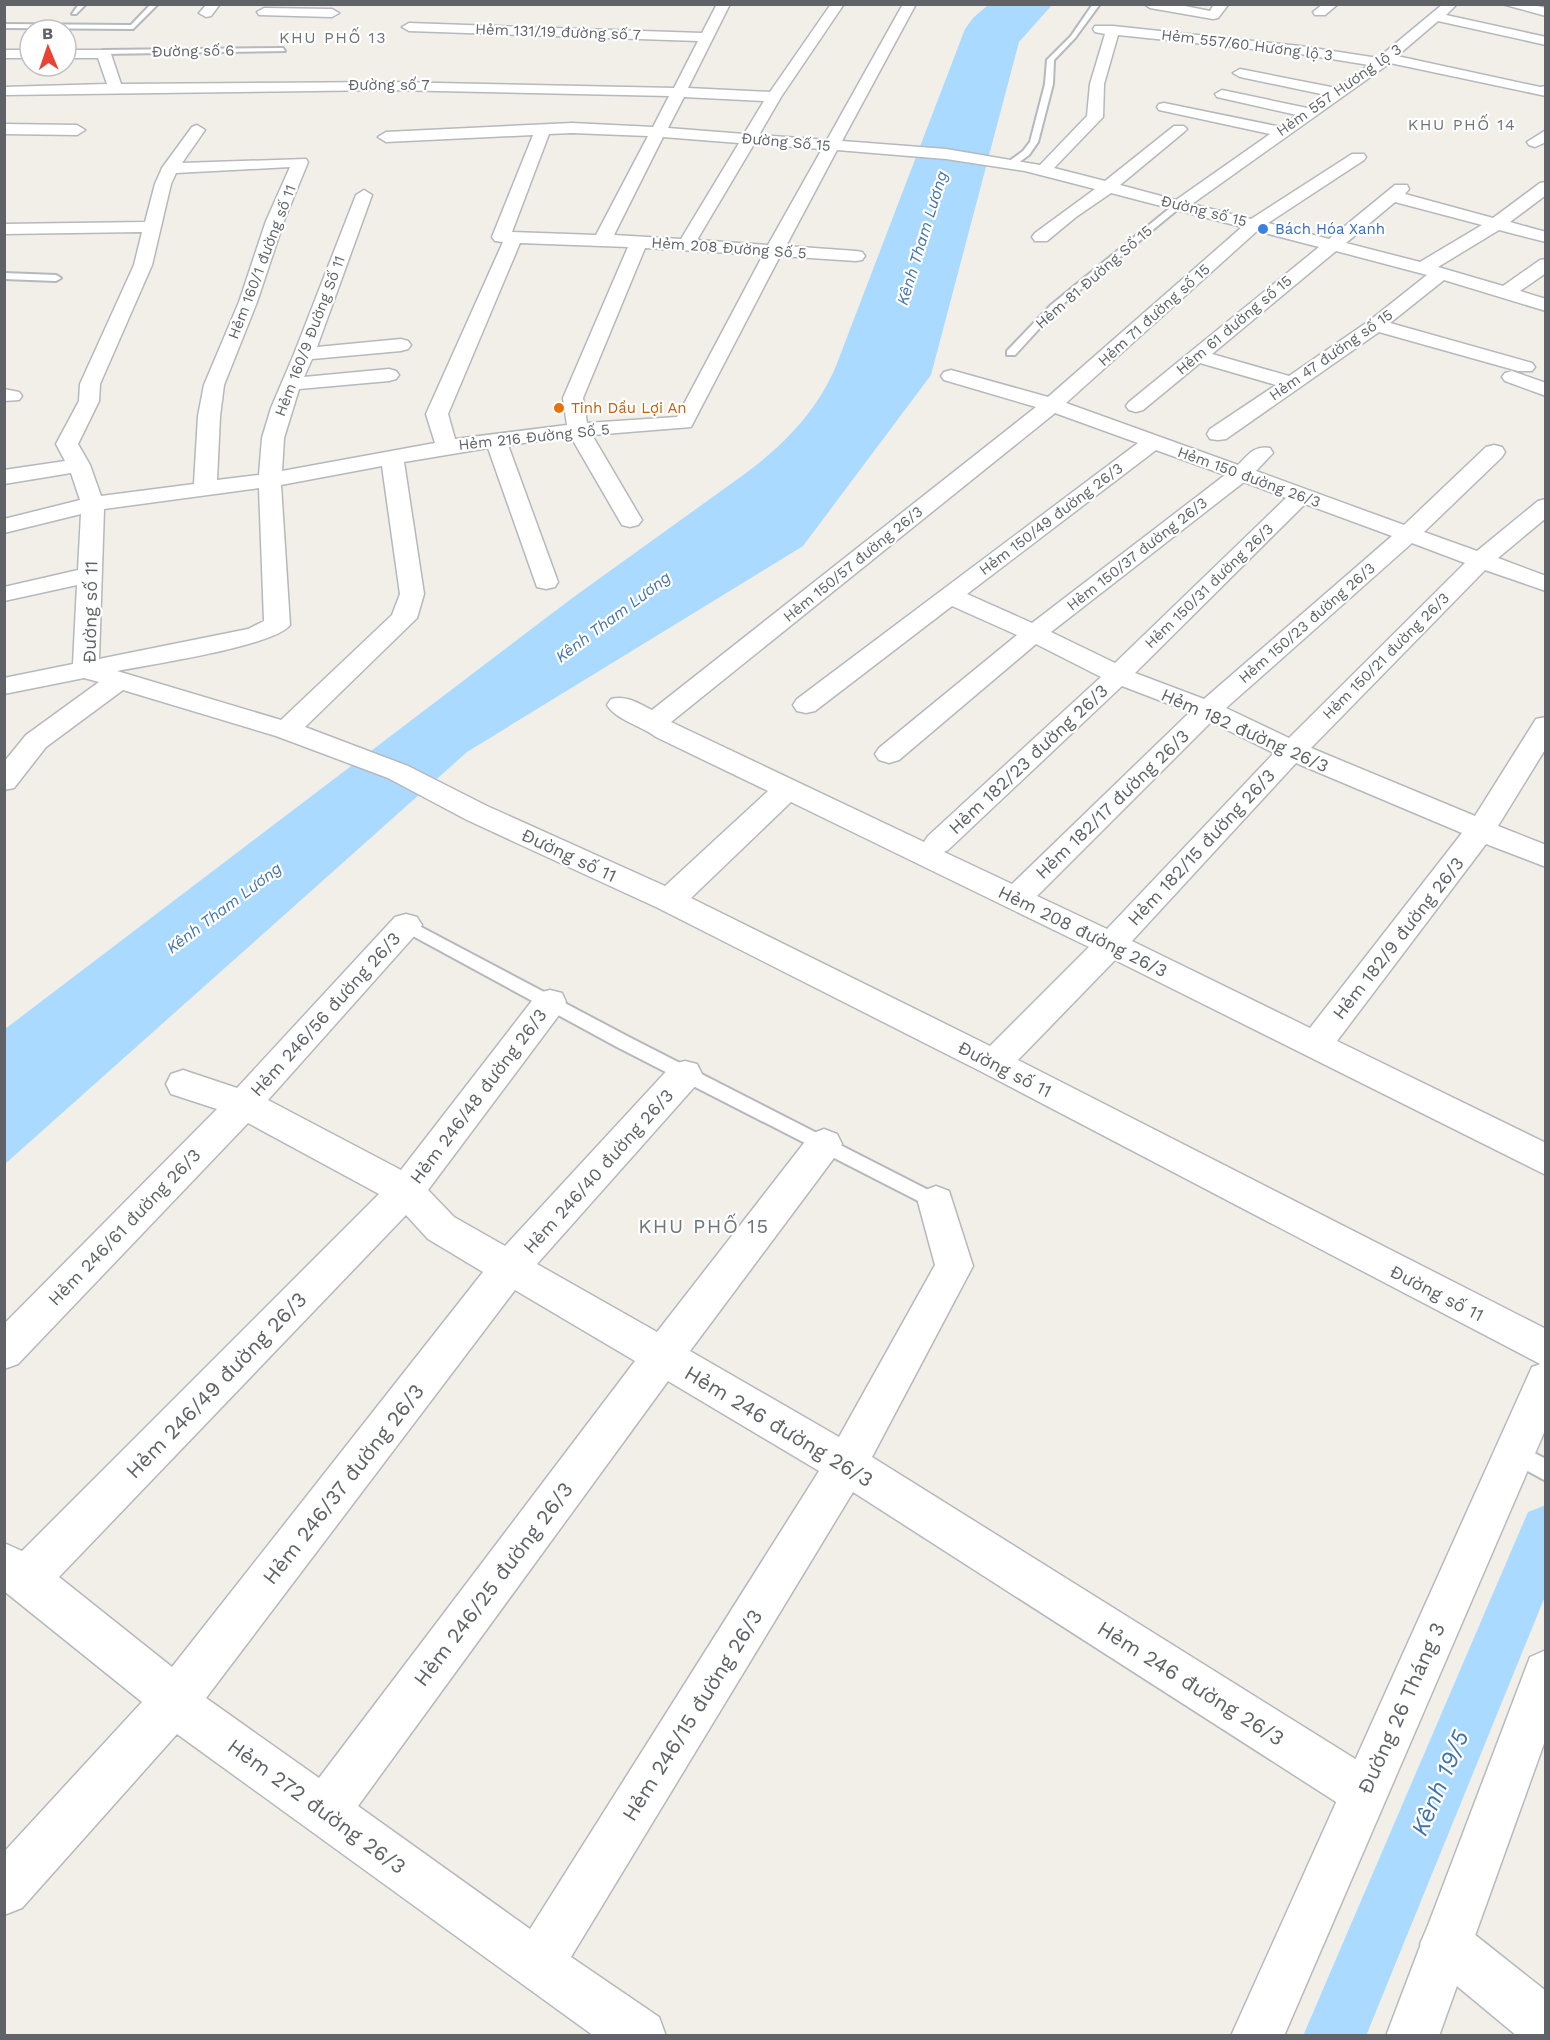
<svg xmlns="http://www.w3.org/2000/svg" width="1550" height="2040" viewBox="0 0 1550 2040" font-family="'Work Sans',sans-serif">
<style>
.water{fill:#aadaff}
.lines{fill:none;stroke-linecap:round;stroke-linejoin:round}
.canal{fill:#aadaff;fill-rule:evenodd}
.lane-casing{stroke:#b5b8bc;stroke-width:4}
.street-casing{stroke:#b5b8bc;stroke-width:3}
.secondary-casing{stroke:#b6babf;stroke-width:3}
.lane{fill:#fff;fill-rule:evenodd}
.street{fill:#fff;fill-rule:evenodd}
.secondary{fill:#fff;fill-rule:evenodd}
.shop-dot{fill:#3f7fe0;stroke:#fff;stroke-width:2}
.food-dot{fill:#e8710a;stroke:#fff;stroke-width:2}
.labels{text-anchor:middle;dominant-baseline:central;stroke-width:4.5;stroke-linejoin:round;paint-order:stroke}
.far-street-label{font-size:15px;fill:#5f6368;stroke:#fff}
.far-shop-label{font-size:15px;fill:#366cbe;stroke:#fff;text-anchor:start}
.far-food-label{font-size:15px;fill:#c56008;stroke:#fff;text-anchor:start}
.far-neighbourhood-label{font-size:16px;letter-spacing:1.5px;fill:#70757a;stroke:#fff}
.far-water-label{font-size:16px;font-style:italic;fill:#4174aa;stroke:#fff}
.street-label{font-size:18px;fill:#5f6368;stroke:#fff}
.neighbourhood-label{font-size:20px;letter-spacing:1.5px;fill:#70757a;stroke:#fff}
.near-street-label{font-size:21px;fill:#5f6368;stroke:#fff}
.near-water-label{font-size:24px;font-style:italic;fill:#4174aa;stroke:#fff}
</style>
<rect width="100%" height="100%" fill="#f1efe8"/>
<!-- water -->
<path class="water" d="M988 5H1052L1019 42 931 375 803 546 467 752 5 1164V1029L571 599 746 473C785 444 817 411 836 366L965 29 973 18Z"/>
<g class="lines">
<!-- canal -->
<path class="canal" d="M1546 1505V1594L1366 2036H1303L1528 1512Z"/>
<defs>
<path id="lane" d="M79 4H86L76 14H72Z
M151 4H158L133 29 4 28V24L131 25Z
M1093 4H1100L1075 38 1054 60 1053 84 1038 142 1029 155 1014 166H1008V162L1023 151 1030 142 1045 84 1047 60 1071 36Z
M283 48 285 51 103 54 100 52 103 50Z
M1176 203 1183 205 1057 309 1015 355H1007V351L1051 305Z
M4 273 56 275 61 278 56 281 4 279Z
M406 919 629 1037 942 1197 945 1202 942 1207 936 1210 930 1207 617 1047 400 929 398 925 400 921Z
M1513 1442 1546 1459V1481L1506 1459 1503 1452 1506 1445Z"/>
<path id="street" d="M207 4H220L211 16 206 17 199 13Z
M717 4H730L688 88 770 92 831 4H844L781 97 759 135 827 140 903 4H916L842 141 946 149 1040 165 1087 116 1090 84 1105 34 1095 32 1093 29 1095 26H1113L1300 46 1378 58 1443 4H1457L1446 15 1546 37V45L1438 21 1397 56 1540 87 1546 86V96L1390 63 1192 204 1251 219 1352 154H1364L1366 157 1364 160 1268 223 1329 239 1395 185H1407L1409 189 1405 194 1493 218 1540 183 1546 182V195L1510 222 1546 232V242L1499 230 1438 267 1503 286 1540 260 1546 259V273L1520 291 1546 299V311L1444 280 1390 323 1532 363 1535 367 1532 371H1518L1379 332 1226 439 1218 440 1210 439 1207 434 1210 429 1276 385 1200 363 1143 410 1136 412 1129 410 1126 406 1129 402 1319 247 1257 231 1066 403 1238 465C1248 455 1254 445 1270 448L1273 453 1256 471 1404 525 1486 447 1494 445 1502 447 1505 452 1502 457 1424 532 1477 551 1538 501 1546 499V518L1498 558 1546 576V591L1485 570 1311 748 1475 816 1536 719 1546 717V748L1498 826 1546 845V867L1486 844 1337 1041 1546 1143V1175L1115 960 1018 1060 1546 1329V1367L982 1072 658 908 467 820 388 778 276 736 123 690 46 747 14 788 4 790V762L26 735 99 682 84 678 4 694V678L73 664 77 585 4 601V587L78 570 81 514 4 533V519L80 500 71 473 4 484V470L65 461 56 444 79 401 80 384 134 265 142 232 4 234V224L145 222 155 184 162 168 192 127 197 125 205 130 182 163 306 159 308 162 284 221 257 302 224 385 220 416 217 480 259 475 262 438 271 408 294 354 356 195 364 190 372 195 317 347 401 339 408 341 411 345 408 349 401 351 312 359 304 377 389 369 396 371 399 375 396 379 389 381 299 389 284 438 282 471 435 443 426 414 503 242 495 241 492 237 533 135 386 142 378 137 386 132 572 123 653 127 669 96 389 90 4 95V87L107 84 98 58H66V50H104L111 54 121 84 389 82 674 88 698 41 409 31 402 27 409 23 702 33ZM1118 35 1300 54 1369 65 1336 88 1240 69 1233 73 1240 77 1326 95 1307 108 1222 90 1215 94 1217 97 1297 115 1281 127 1164 103 1159 104 1157 107 1159 110 1270 134 1176 200 1120 185 1184 132 1187 129 1184 126H1174L1105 181 1054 168 1103 117 1104 84ZM684 97 764 101 744 134 668 128ZM572 133 648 136 596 235 512 232 549 134ZM663 137 739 143 681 239 614 235ZM754 144 822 149 768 245 697 240ZM837 150 946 159 1025 171 1095 189 1035 233 1032 237 1035 241H1047L1076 217 1111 193 1242 227 1048 397 951 370 944 372 941 376 944 380 1036 407 652 710C638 703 626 695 611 699L607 705C616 720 642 726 656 737L768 791 665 886 487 806 408 766 305 727 417 618 424 594 404 462 488 448 537 587 546 589 555 587 558 582 508 445 571 437 622 525 630 527 638 525 642 520 592 435 691 427 780 256 856 261 862 260 865 256 862 252 856 251 786 246ZM290 167 266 221 239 302 204 385 198 416 194 484 101 496 90 465 78 444 99 401 100 384 152 265 171 184 176 173ZM1395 202 1482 225 1420 262 1346 243ZM520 243 628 247 563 398 567 425 455 439 448 414ZM645 248 763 255 677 417 587 423 583 398ZM1336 251 1427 275 1369 321 1289 376 1212 354ZM1055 413 1138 443 797 699 793 705 797 711 806 713 815 711 952 606 1017 635 879 748 875 754 879 760 889 763 899 760 1036 644 1101 677 928 836 924 842 671 722ZM1156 450 1225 475 1032 623 967 594ZM382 466 400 594 392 615 281 720 117 671C148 665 275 646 290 625L281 485ZM1244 482 1286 498 1115 663 1051 632ZM259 488 264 621 248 629 99 659 104 509ZM1305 504 1392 536 1204 699 1135 673ZM1412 543 1465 563 1289 738 1226 708ZM1122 686 1190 712 1012 884 944 852 948 850ZM1211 722 1274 753 1107 929 1037 896ZM1296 763 1462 833 1310 1028 1132 941ZM791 802 1089 947 990 1046 691 898Z
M1144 4H1175L1210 11 1214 4 1228 5 1218 18 1213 19 1150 8Z
M1323 4H1338L1325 15H1315L1313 12Z
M1502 4H1529L1546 8V16Z
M264 8 332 9 339 13 332 17 259 15 257 12Z
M4 50H30V58H4Z
M4 124 77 125 85 130 77 135 4 134Z
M1546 130V142L1535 147 1529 145 1527 142Z
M1512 371 1546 383V396L1505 381 1502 377 1505 373Z
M4 389 19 392 22 396 19 400 4 401Z
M406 914 417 917 422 925 417 933 268 1100 401 1170 538 993 550 990 562 993 566 1002 562 1011 428 1190 454 1217 505 1246 673 1064 685 1061 697 1064 702 1074 697 1084 537 1264 657 1332 811 1134 824 1129 837 1134 842 1144 837 1154 690 1351 839 1437 935 1265 918 1202 923 1191 936 1186 949 1191 973 1266 872 1457 1381 1775 1388 1792 1381 1809 1364 1816 1347 1809 853 1492 571 1957 659 2017 666 2036H594L177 1734 22 1908 4 1915V1852L142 1702 4 1591V1543L22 1551 379 1194 248 1123 18 1364 4 1369V1324L217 1109 171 1094 166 1084 171 1074 183 1070 237 1088 395 917ZM406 1215 428 1239 483 1272 172 1667 59 1577ZM515 1290 635 1361 319 1778 206 1698ZM668 1381 819 1471 530 1929 358 1806Z
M1446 1918 1464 1926 1546 1991V2036H1517L1428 1962 1420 1944 1428 1926Z"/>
<path id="secondary" d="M1546 1362V1428L1284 2036H1231L1532 1367Z
M1546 1650V1738L1439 2036H1386L1530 1657Z"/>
</defs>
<!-- lane casing -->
<use href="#lane" class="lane-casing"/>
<!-- street casing -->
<use href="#street" class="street-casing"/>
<!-- secondary casing -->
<use href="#secondary" class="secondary-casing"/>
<!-- lane -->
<use href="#lane" class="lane"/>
<!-- street -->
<use href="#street" class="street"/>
<!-- secondary -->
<use href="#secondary" class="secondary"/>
</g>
<!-- markers -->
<circle class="shop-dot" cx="1263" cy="229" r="6"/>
<circle class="food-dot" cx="559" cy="408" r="6"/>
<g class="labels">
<!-- far-street labels -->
<g class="far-street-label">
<text transform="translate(558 32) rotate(2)">Hẻm 131/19 đường số 7</text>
<text transform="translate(1247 45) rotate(7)">Hẻm 557/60 Hương lộ 3</text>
<text transform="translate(193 51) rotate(-1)">Đường số 6</text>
<text x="389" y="85">Đường số 7</text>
<text transform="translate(1339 90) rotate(-35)">Hẻm 557 Hương lộ 3</text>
<text transform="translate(786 142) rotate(5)">Đường Số 15</text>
<text transform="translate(1204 211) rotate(14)">Đường số 15</text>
<text transform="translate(729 248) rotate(4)">Hẻm 208 Đường Số 5</text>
<text transform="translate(262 262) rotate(-69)">Hẻm 160/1 đường số 11</text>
<text transform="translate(1094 277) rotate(-41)">Hẻm 81 Đường Số 15</text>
<text transform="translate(1154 315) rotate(-42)">Hẻm 71 đường số 15</text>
<text transform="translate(1234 325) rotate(-40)">Hẻm 61 đường số 15</text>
<text transform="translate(310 336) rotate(-69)">Hẻm 160/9 Đường Số 11</text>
<text transform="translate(1331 355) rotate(-35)">Hẻm 47 đường số 15</text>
<text transform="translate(534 437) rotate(-6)">Hẻm 216 Đường Số 5</text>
<text transform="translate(1249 477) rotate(20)">Hẻm 150 đường 26/3</text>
<text transform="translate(1051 519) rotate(-37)">Hẻm 150/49 đường 26/3</text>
<text transform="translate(1137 554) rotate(-38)">Hẻm 150/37 đường 26/3</text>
<text transform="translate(853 564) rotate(-39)">Hẻm 150/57 đường 26/3</text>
<text transform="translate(1209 586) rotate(-44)">Hẻm 150/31 đường 26/3</text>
<text transform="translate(1307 623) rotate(-41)">Hẻm 150/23 đường 26/3</text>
<text transform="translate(1386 656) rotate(-45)">Hẻm 150/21 đường 26/3</text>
</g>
<!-- far-shop labels -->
<g class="far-shop-label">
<text x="1275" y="229">Bách Hóa Xanh</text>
</g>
<!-- far-food labels -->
<g class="far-food-label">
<text x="571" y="408">Tinh Dầu Lợi An</text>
</g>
<!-- far-neighbourhood labels -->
<g class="far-neighbourhood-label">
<text x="333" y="37">KHU PHỐ 13</text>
<text x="1462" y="124">KHU PHỐ 14</text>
</g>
<!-- far-water labels -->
<g class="far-water-label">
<text transform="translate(922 238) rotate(-73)">Kênh Tham Lương</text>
<text transform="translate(613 617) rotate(-37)">Kênh Tham Lương</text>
<text transform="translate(224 908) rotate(-37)">Kênh Tham Lương</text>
</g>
<!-- street labels -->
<g class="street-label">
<text transform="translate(90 612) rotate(-89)">Đường số 11</text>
<text transform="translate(1245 730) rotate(24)">Hẻm 182 đường 26/3</text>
<text transform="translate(1028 759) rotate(-43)">Hẻm 182/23 đường 26/3</text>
<text transform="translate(1112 804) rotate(-44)">Hẻm 182/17 đường 26/3</text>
<text transform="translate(1201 847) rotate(-47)">Hẻm 182/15 đường 26/3</text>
<text transform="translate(569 855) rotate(25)">Đường số 11</text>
<text transform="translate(1083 931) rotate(26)">Hẻm 208 đường 26/3</text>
<text transform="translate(1398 938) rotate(-52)">Hẻm 182/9 đường 26/3</text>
<text transform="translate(325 1014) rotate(-48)">Hẻm 246/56 đường 26/3</text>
<text transform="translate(1005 1069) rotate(27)">Đường số 11</text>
<text transform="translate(478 1096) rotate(-53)">Hẻm 246/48 đường 26/3</text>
<text transform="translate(598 1171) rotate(-48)">Hẻm 246/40 đường 26/3</text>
<text transform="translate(124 1227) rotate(-46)">Hẻm 246/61 đường 26/3</text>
<text transform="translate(1437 1293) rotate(27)">Đường số 11</text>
</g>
<!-- neighbourhood labels -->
<g class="neighbourhood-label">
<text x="704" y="1226">KHU PHỐ 15</text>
</g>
<!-- near-street labels -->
<g class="near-street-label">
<text transform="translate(216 1385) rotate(-46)">Hẻm 246/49 đường 26/3</text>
<text transform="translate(779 1426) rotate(31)">Hẻm 246 đường 26/3</text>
<text transform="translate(343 1484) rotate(-52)">Hẻm 246/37 đường 26/3</text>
<text transform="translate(493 1584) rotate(-53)">Hẻm 246/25 đường 26/3</text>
<text transform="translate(1191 1683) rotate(32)">Hẻm 246 đường 26/3</text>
<text transform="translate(1401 1708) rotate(-66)">Đường 26 Tháng 3</text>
<text transform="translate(692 1715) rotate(-58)">Hẻm 246/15 đường 26/3</text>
<text transform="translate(317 1806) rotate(36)">Hẻm 272 đường 26/3</text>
</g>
<!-- near-water labels -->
<g class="near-water-label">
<text transform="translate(1440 1783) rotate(-67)">Kênh 19/5</text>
</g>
</g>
<!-- border -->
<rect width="1550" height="2040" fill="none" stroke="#5f6368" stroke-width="12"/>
<!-- north arrow -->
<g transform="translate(48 48) rotate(358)"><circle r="28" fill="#ffffff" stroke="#bfc1c3" stroke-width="1.5"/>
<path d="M0-4.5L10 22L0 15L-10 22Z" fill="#ea4335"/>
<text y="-9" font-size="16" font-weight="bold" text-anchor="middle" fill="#5f6368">B</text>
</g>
</svg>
